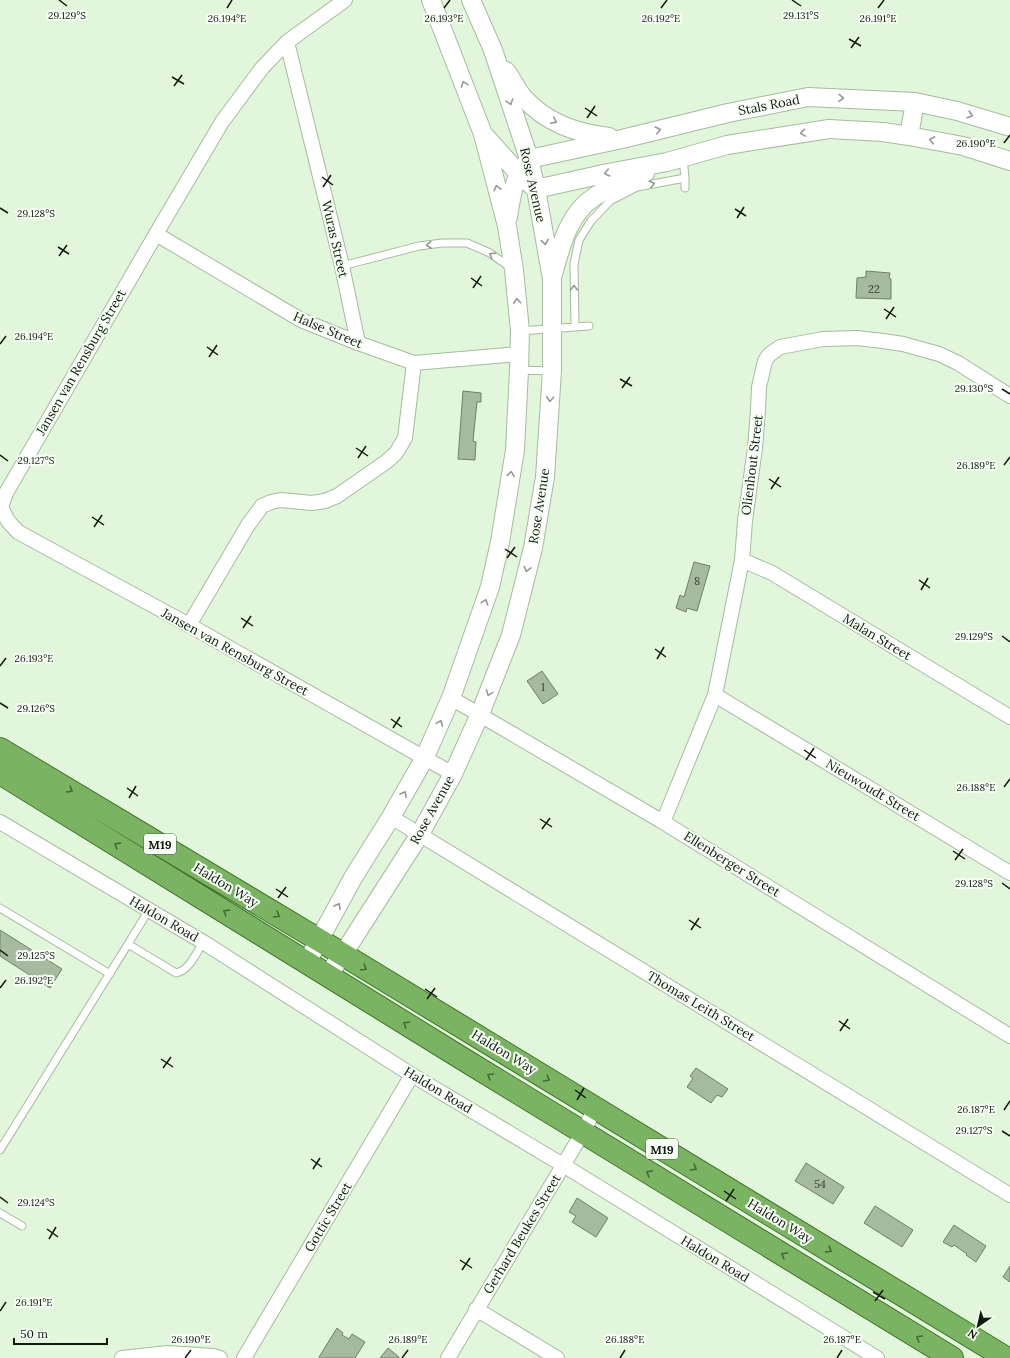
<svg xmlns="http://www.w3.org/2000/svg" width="1010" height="1358" viewBox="0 0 1010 1358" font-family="Lora,serif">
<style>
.building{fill:#a6ba9f;stroke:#6f8168}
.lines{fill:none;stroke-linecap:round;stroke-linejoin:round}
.service-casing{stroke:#a6bb9f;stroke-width:9}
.minor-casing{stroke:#a6bb9f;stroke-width:16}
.tertiary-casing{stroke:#a6bb9f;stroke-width:20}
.trunk-casing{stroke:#40722b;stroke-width:24}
.service{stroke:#fff;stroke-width:7}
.minor{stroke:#fff;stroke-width:14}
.tertiary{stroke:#fff;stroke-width:18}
.trunk{stroke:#7ab462;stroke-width:22}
.oneway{stroke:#949893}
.oneway2{stroke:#466739}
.ticks{fill:none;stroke:#121a10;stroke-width:1.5}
.labels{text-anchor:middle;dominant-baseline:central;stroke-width:4;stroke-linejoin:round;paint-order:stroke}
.number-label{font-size:11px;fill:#374234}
.shield{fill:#f6fff4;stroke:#565f54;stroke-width:1}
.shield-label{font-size:12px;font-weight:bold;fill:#121a10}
.street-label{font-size:13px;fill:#121a10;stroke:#f6fff4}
.ticks-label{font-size:10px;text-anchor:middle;fill:#121a10;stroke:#f6fff4;stroke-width:4;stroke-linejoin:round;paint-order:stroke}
</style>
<rect width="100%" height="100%" fill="#e1f6da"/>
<!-- building -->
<path class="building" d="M866 271 890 273 889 278 891 279V299L856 298 857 278 866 277Z
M463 391 481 393V402H477L473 441 476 442 475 460 458 459Z
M694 562 710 566 697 611 687 608 686 612 676 608 680 595 684 597Z
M542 671 558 694 543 704 527 681Z
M0 930 62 969 50 988 0 956Z
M696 1068 728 1089 722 1097 717 1095 711 1103 687 1087 693 1078 690 1076Z
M806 1163 844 1187 833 1204 795 1181Z
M577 1198 608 1218 596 1237 572 1222 576 1216 569 1212Z
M875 1206 913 1230 902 1247 864 1223Z
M954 1225 986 1246 976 1262 966 1255 967 1254 954 1245 952 1247 943 1242Z
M1010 1266V1282L1003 1277Z
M337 1328 343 1333 342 1335 349 1339 352 1334 365 1342 355 1358H320L319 1357Z
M388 1348 399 1357V1358H380Z"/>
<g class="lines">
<defs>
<path id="service" d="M683 159 685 178V188
M342 266 419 246 442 243H467L490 253 511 268
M575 327 574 264 579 240 591 221 610 201 637 187 685 178
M520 331 589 326
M520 370 552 371
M0 908 110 974
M128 944 149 910
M0 1150 128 944 176 973C189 971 197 952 203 942
M0 1213 22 1226"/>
<path id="minor" d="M345 0 287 42 262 68 222 122 156 234 6 493 1 507 8 521 18 532 189 625 453 774
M287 42 342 266 358 343
M156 234 301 320 358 343 414 363 519 354
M742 560 772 573 1010 717
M189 625 248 525 262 506 271 502 281 500 312 503 325 501 337 496 386 462 396 453 405 438 414 363
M715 695 1010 873
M451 698 663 822 1010 1036
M391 817 1010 1195
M0 822 203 942 412 1075 563 1165 877 1358
M663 822 715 695 742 560 745 521 755 448 758 410 759 387 765 361 769 355 780 347 823 339 857 338 883 341 903 344 939 354 958 363 1010 396
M476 1309 557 1358
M122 1358 168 1353 213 1356 220 1358
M244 1358 412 1075
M448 1358 558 1174 583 1132 595 1108"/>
<path id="tertiary" d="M506 71C512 79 517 90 523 97 546 123 576 133 609 137
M485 136 518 173 536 189
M909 136 915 102
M529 159 622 139 728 113 808 97 915 102 957 111 1010 127
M536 189 608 173 667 162 727 145 829 129 883 132 909 136 963 146 1010 161
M508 217C511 198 513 181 525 165
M553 274C561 246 568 214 594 197 609 187 628 180 645 173
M307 962 354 876 391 817 424 759 451 698 490 587 500 542 515 450 519 370 520 331 514 270 507 226 483 134 431 0
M328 975 347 948 420 834 453 774 480 714 511 635 533 548 545 477 552 371V279L536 189 529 159 493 50 471 0"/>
<path id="trunk" d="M0 749 319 940 1006 1358
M0 773 463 1059 952 1358"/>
</defs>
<!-- service casing -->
<use href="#service" class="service-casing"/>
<!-- minor casing -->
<use href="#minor" class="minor-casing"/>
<!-- tertiary casing -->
<use href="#tertiary" class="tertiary-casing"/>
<!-- trunk casing -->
<use href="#trunk" class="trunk-casing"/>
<!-- service -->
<use href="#service" class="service"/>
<!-- minor -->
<use href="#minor" class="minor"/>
<!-- tertiary -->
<use href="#tertiary" class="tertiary"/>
<!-- trunk -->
<use href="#trunk" class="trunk"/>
</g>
<!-- one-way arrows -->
<defs><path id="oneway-chevron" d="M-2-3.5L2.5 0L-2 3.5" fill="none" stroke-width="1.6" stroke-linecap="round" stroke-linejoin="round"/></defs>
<g class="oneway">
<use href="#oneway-chevron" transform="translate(464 84) rotate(-111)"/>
<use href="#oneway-chevron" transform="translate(841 98) rotate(2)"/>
<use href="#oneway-chevron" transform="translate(510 102) rotate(72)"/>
<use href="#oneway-chevron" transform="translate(970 115) rotate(17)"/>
<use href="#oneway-chevron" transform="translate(554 121) rotate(26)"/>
<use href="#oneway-chevron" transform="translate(658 130) rotate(-13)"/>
<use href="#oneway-chevron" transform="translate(803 133) rotate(171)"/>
<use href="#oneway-chevron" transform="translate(932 140) rotate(-169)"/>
<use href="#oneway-chevron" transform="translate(607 173) rotate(168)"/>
<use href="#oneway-chevron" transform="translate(652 184) rotate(-13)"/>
<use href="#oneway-chevron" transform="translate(497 188) rotate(-104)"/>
<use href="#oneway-chevron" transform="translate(545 242) rotate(80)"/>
<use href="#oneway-chevron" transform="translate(429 245) rotate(174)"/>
<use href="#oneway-chevron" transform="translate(492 255) rotate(-148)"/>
<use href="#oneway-chevron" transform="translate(574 288) rotate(-91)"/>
<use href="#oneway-chevron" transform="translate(517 301) rotate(-95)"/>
<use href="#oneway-chevron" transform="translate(550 399) rotate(94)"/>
<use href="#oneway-chevron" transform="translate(511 474) rotate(-81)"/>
<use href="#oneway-chevron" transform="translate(527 569) rotate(103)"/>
<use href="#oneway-chevron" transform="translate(485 602) rotate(-72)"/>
<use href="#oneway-chevron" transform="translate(489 693) rotate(111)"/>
<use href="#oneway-chevron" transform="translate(440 723) rotate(-66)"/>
<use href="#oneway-chevron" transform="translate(404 794) rotate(-60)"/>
<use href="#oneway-chevron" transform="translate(338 906) rotate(-61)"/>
</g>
<g class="oneway2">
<use href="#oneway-chevron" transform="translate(70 790) rotate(31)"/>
<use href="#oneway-chevron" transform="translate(117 845) rotate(-148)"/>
<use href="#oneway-chevron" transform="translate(226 912) rotate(-148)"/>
<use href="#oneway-chevron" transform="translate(277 915) rotate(31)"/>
<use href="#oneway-chevron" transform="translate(364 968) rotate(31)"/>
<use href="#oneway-chevron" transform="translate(406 1024) rotate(-148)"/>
<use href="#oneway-chevron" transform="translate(490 1076) rotate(-149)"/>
<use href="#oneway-chevron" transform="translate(547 1079) rotate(31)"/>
<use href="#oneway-chevron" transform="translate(694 1168) rotate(31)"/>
<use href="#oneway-chevron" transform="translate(649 1173) rotate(-149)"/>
<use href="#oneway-chevron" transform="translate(829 1250) rotate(31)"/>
<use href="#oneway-chevron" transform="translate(784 1255) rotate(-149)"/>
<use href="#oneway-chevron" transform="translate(919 1338) rotate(-149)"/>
</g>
<!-- ticks -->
<path class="ticks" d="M59 0 67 6M792 0 801 6M227 8 232 0M444 8 450 0M661 8 667 0M878 8 884 0M849 39 861 46M851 48 859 37M172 77 184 84M174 86 182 75M585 108 597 116M587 118 595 106M1004 143 1010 135M322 177 333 185M323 187 331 175M0 208 8 213M735 209 746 216M737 218 744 207M58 247 69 254M59 256 67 245M471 278 482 286M473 288 481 276M884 309 896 317M886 319 894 307M0 344 6 336M207 347 218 355M209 357 217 345M620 379 632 386M622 388 630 377M1002 389 1010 394M356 448 368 456M0 455 8 461M358 458 366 446M1004 465 1010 457M769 479 781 487M771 489 779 477M92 517 104 525M94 527 102 515M505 549 517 557M507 558 515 547M919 580 930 588M921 590 928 578M241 618 253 626M243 628 251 616M1002 636 1010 642M655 649 666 657M657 659 664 647M0 666 6 658M0 703 8 708M391 719 402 727M393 728 400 717M804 750 816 758M806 760 814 748M1004 787 1010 779M127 788 138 796M129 798 136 786M540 819 552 827M542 829 550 818M953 851 965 859M955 860 963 849M1002 883 1010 889M276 889 288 897M278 898 286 887M689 920 701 928M691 930 699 918M0 950 8 956M0 988 6 980M425 989 437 997M427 999 435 988M839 1021 850 1029M840 1031 848 1019M161 1059 173 1067M163 1068 171 1057M575 1090 586 1098M577 1100 584 1088M1004 1110 1010 1101M1002 1131 1010 1136M311 1159 322 1167M313 1169 320 1158M724 1191 736 1199M0 1197 8 1203M726 1201 734 1189M47 1229 58 1237M49 1239 56 1227M460 1260 472 1268M462 1270 470 1258M873 1292 885 1299M875 1301 883 1290M0 1311 6 1302M185 1358 191 1350M402 1358 408 1350M620 1358 625 1350M837 1358 842 1350"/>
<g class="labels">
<!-- number labels -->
<g class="number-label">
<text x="874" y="289">22</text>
<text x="697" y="581">8</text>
<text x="543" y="687">1</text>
<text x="820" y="1184">54</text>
</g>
<!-- shield labels -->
<g class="shield">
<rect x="144" y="834" width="32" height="20" rx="3"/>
<rect x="646" y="1139" width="32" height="20" rx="3"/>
</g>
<g class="shield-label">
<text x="160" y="844">M19</text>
<text x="662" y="1149">M19</text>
</g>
<!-- street labels -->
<g class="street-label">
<text transform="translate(769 105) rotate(-11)">Stals Road</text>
<text transform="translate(533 185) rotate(77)">Rose Avenue</text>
<text transform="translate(335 239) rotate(77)">Wuras Street</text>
<text transform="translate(328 330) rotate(23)">Halse Street</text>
<text transform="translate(81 362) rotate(-60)">Jansen van Rensburg Street</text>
<text transform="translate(752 465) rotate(-83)">Olienhout Street</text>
<text transform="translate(539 506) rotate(-81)">Rose Avenue</text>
<text transform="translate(877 637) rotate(31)">Malan Street</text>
<text transform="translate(235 652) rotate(29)">Jansen van Rensburg Street</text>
<text transform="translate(873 790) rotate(31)">Nieuwoudt Street</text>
<text transform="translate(432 810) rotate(-61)">Rose Avenue</text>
<text transform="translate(732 864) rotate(32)">Ellenberger Street</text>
<text transform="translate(226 885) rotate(31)">Haldon Way</text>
<text transform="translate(164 919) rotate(30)">Haldon Road</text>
<text transform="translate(701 1006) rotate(31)">Thomas Leith Street</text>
<text transform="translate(504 1052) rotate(31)">Haldon Way</text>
<text transform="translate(438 1090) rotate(31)">Haldon Road</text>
<text transform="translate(328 1217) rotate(-59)">Gottic Street</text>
<text transform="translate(780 1221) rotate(31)">Haldon Way</text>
<text transform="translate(522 1234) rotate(-59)">Gerhard Beukes Street</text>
<text transform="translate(715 1259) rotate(31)">Haldon Road</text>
</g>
</g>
<g class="ticks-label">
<text x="67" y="19">29.129°S</text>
<text x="801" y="19">29.131°S</text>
<text x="227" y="22">26.194°E</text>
<text x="444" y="22">26.193°E</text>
<text x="661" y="22">26.192°E</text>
<text x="878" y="22">26.191°E</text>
<text x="976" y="147">26.190°E</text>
<text x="36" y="217">29.128°S</text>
<text x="34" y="340">26.194°E</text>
<text x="974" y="392">29.130°S</text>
<text x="36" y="464">29.127°S</text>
<text x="976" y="469">26.189°E</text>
<text x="974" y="640">29.129°S</text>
<text x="34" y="662">26.193°E</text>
<text x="36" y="712">29.126°S</text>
<text x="976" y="791">26.188°E</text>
<text x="974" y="887">29.128°S</text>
<text x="36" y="959">29.125°S</text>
<text x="34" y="984">26.192°E</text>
<text x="976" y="1113">26.187°E</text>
<text x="974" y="1134">29.127°S</text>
<text x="36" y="1206">29.124°S</text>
<text x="34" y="1306">26.191°E</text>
<text x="191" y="1343">26.190°E</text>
<text x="408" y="1343">26.189°E</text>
<text x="625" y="1343">26.188°E</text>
<text x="842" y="1343">26.187°E</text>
</g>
<!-- north arrow -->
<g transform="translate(978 1326) rotate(214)" stroke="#f6fff4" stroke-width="3" paint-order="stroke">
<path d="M0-3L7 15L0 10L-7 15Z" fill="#121a10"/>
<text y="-6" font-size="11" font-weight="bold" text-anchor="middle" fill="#121a10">N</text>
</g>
<!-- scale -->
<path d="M14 1338v6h93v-6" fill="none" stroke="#121a10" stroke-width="2"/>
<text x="20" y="1338" font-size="12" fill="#121a10" stroke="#f6fff4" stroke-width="3" paint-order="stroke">50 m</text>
</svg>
